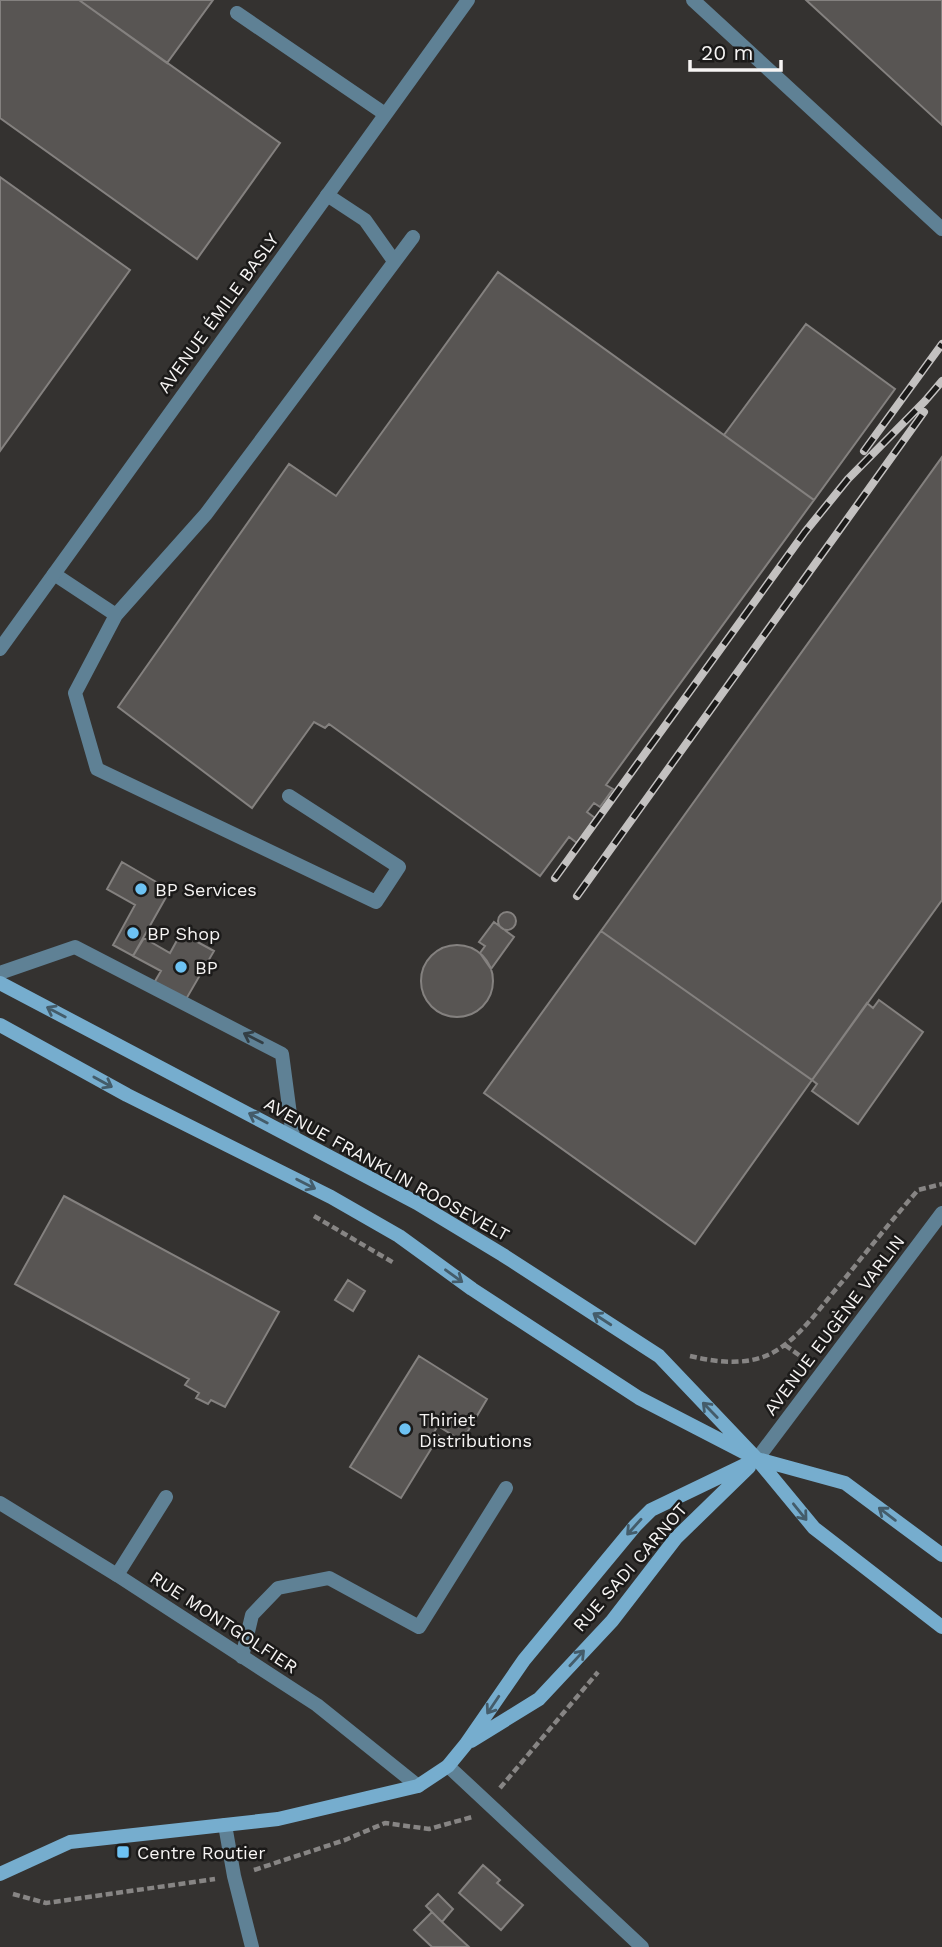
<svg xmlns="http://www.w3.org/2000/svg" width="942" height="1947" viewBox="0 0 942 1947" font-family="'Work Sans',sans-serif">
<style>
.building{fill:#585553;stroke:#84817f;stroke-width:2}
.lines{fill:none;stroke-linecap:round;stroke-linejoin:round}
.path{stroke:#878584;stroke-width:4.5;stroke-dasharray:7 3.5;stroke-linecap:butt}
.lane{stroke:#5f8195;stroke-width:14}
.street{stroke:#5f8195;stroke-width:14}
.secondary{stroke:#76adce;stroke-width:14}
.rail-casing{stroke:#c3c1c0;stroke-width:8}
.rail{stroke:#1b1a19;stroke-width:5;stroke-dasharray:16;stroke-linecap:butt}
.oneway{stroke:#445c6a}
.oneway2{stroke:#333e44}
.poi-dot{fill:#6dc2f3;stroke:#1b1a19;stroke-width:2.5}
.labels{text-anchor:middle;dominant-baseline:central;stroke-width:5;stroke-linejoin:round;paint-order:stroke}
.street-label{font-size:18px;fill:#f6f4f3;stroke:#1b1a19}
.poi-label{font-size:18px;fill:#f6f4f3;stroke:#1b1a19;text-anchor:start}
</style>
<rect width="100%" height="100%" fill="#343230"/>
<!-- building -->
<path class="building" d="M0 0H79L280 143 197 259 0 118Z
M79 0H213L167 63Z
M806 0H942V125Z
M0 177 130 270 0 451Z
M498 272 814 500 606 785 613 789 600 807 594 803 587 812 595 818 577 843 569 837 540 876 329 724 325 728 314 722 252 808 118 707 289 464 336 496Z
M806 324 895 389 814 500 724 435Z
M942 457V900L812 1080 601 931Z
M122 862 170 890 133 956 113 945 135 905 107 889Z
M498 921a9 9 0 1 1 18 0a9 9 0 1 1-18 0Z
M494 922 514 937 491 969 480 953 485 946 479 942Z
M601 931 812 1080 695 1244 484 1093Z
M181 933 214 951 185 1001 154 983 161 971 133 956 144 938 170 953Z
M421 981a36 36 0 1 1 72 0a36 36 0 1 1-72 0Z
M879 1000 923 1032 858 1124 812 1091 817 1084 812 1080 867 1003 873 1008Z
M64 1196 279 1312 225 1407 211 1400 208 1404 196 1398 199 1393 185 1385 189 1379 15 1284Z
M348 1280 365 1291 353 1311 335 1300Z
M419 1356 487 1399 462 1441 438 1426 434 1432 439 1436 401 1498 350 1467Z
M483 1865 500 1880 497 1883 523 1905 501 1930 459 1893Z
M438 1894 453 1909 442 1922 426 1906Z
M432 1912 442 1922 469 1947H432L414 1930Z"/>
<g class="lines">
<!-- path -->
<path class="path" d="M314 1216 394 1263
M785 1345 807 1361
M690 1356C716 1362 745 1366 770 1354 799 1340 821 1306 842 1282 867 1251 892 1220 918 1190L942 1184
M500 1788 598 1672
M254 1870 345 1840 385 1823 429 1829 472 1817
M13 1894 46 1903 215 1879"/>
<!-- lane -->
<path class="lane" d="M237 13 385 114
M327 195 365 220 394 261
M54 574 116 615
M289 796 399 867 376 902 97 769 75 693 116 615 206 514 413 237
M0 973 75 947 282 1054 293 1137
M117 1575 166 1497
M242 1657 252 1615 278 1588 329 1578 419 1627 506 1488
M448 1766 642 1947"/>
<!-- street -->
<path class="street" d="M693 0 942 229
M0 649 468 0
M757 1459 942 1213
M0 1503 117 1575 317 1705 418 1786
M225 1825 234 1876 252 1947"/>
<!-- secondary -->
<path class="secondary" d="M0 983 417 1203 503 1255 659 1356 757 1459 814 1528 942 1627
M0 1025 127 1095 331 1197 399 1236 472 1289 639 1398 757 1459 845 1483 942 1555
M471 1741 539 1699 612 1621 676 1538 749 1467
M0 1874 70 1842 278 1819 418 1786 448 1766 466 1744 524 1660 635 1526 651 1510 757 1459"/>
<defs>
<path id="rail" d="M864 451 942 344
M555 878 805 532 848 479 925 401 942 381
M577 896 924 412"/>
</defs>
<!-- rail casing -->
<use href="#rail" class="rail-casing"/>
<!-- rail -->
<use href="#rail" class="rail"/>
</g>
<!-- one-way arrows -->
<defs><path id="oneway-shaft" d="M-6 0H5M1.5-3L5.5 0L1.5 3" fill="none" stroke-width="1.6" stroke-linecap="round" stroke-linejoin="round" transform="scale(1.75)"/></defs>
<g class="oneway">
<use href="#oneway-shaft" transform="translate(56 1012) rotate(-152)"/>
<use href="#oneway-shaft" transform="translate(103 1082) rotate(29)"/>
<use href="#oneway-shaft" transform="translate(258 1118) rotate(-152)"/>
<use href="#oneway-shaft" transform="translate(306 1184) rotate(27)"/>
<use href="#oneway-shaft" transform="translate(454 1276) rotate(36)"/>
<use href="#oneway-shaft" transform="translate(602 1319) rotate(-147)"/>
<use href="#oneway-shaft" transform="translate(710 1410) rotate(-134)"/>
<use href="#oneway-shaft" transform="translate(800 1512) rotate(51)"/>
<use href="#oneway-shaft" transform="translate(887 1514) rotate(-143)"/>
<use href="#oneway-shaft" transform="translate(634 1527) rotate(132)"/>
<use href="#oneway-shaft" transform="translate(577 1658) rotate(-47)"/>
<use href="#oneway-shaft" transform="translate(493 1705) rotate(124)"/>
</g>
<use class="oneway2" href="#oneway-shaft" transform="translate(253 1038) rotate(-153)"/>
<!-- markers -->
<g class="poi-dot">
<circle cx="141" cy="889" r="7"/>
<circle cx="133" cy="933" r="7"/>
<circle cx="181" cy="967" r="7"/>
<circle cx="405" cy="1429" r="7"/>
<rect x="116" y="1845" width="14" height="14" rx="3.5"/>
</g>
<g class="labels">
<!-- street labels -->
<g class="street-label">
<text transform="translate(218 313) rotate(-54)">AVENUE ÉMILE BASLY</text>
<text transform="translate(387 1169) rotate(29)">AVENUE FRANKLIN ROOSEVELT</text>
<text transform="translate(834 1325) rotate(-53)">AVENUE EUGÈNE VARLIN</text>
<text transform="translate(630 1567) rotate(-49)">RUE SADI CARNOT</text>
<text transform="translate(224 1622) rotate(33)">RUE MONTGOLFIER</text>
</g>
<!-- poi labels -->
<g class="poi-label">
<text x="155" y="889">BP Services</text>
<text x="147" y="933">BP Shop</text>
<text x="195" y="967">BP</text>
<text x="419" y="1419">Thiriet<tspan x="419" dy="21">Distributions</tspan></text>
<text x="137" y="1852">Centre Routier</text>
</g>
</g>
<!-- scale -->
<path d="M690 60v10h91v-10" fill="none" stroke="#f6f4f3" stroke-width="3.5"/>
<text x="701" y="60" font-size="21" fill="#f6f4f3" stroke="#1b1a19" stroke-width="5" paint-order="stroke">20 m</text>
</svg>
